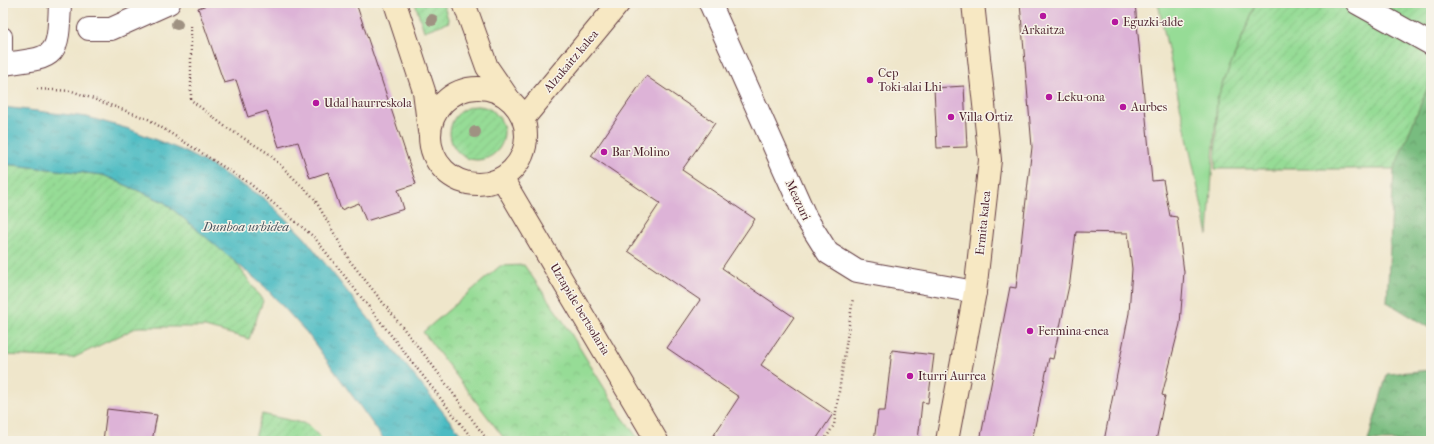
<svg xmlns="http://www.w3.org/2000/svg" width="1434" height="444" viewBox="0 0 1434 444" font-family="'IM FELL French Canon',serif">
<style>
.grass{fill:#96dc96;stroke:#707e60}
.forest{fill:url(#forest-crowns);stroke:#616e55}
.park{fill:url(#park-crowns);stroke:#707e60}
.garden{fill:url(#garden-furrows);stroke:#707e60}
.water{fill:url(#water-ripples);stroke:#4b6d76}
.building{fill:#ddb3d7}
.lines{fill:none;stroke-linecap:round;stroke-linejoin:round}
.lane-casing{stroke:#633d43;stroke-width:20}
.street-casing{stroke:#633d43;stroke-width:24}
.secondary-casing{stroke:#633d43;stroke-width:24}
.path{stroke:#633d43;stroke-width:2.5;stroke-dasharray:1 3;stroke-linecap:butt}
.lane{stroke:#fff;stroke-width:18}
.street{stroke:#fff;stroke-width:22}
.secondary{stroke:#f7e8c3;stroke-width:22}
.tree{fill:#9f9282}
.poi-dot{fill:#b5179e;stroke:#f7f3e8;stroke-width:1.5}
.labels{text-anchor:middle;dominant-baseline:central;stroke-width:3;stroke-linejoin:round;paint-order:stroke}
.poi-label{font-size:12px;fill:#4a1f2b;stroke:#f7f3e8;text-anchor:start}
.street-label{font-size:12px;fill:#4a1f2b;stroke:#f7f3e8}
.water-label{font-size:13px;font-style:italic;fill:#4b5660;stroke:#f7f3e8}
</style>
<defs>
<pattern id="forest-crowns" width="20" height="18" patternUnits="userSpaceOnUse"><rect width="20" height="18" fill="#78bc7f"/><path d="M2 6a3 3 0 1 1 6 0M12 15a3 3 0 1 1 6 0" fill="none" stroke="#649868"/></pattern>
<pattern id="park-crowns" width="20" height="18" patternUnits="userSpaceOnUse"><rect width="20" height="18" fill="#96dc96"/><path d="M2 6a3 3 0 1 1 6 0M12 15a3 3 0 1 1 6 0" fill="none" stroke="#83bc81"/></pattern>
<pattern id="garden-furrows" width="10" height="10" patternUnits="userSpaceOnUse"><rect width="10" height="10" fill="#96dc96"/><path d="M-1 1l2-2M0 10L10 0M9 11l2-2" fill="none" stroke="#83bc81"/></pattern>
<pattern id="water-ripples" width="26" height="14" patternUnits="userSpaceOnUse"><rect width="26" height="14" fill="#4cbbc2"/><path d="M2 4q2-2 4 0t4 0M15 11q2-2 4 0t4 0" fill="none" stroke="#41979e"/></pattern>
</defs>
<rect width="100%" height="100%" fill="#f7f3e8"/>
<filter id="ink" filterUnits="userSpaceOnUse"><feTurbulence type="fractalNoise" baseFrequency=".025" numOctaves="2"/><feDisplacementMap in="SourceGraphic" scale="8" xChannelSelector="R" yChannelSelector="G"/><feConvolveMatrix kernelMatrix="1 2 1 2 8 2 1 2 1" color-interpolation-filters="sRGB"/></filter>
<filter id="wash" filterUnits="userSpaceOnUse"><feTurbulence type="fractalNoise" baseFrequency=".012" numOctaves="4" result="noise"/><feDisplacementMap in="SourceGraphic" scale="16" xChannelSelector="R" yChannelSelector="G"/><feGaussianBlur stdDeviation="0.9" result="paint"/><feColorMatrix in="noise" values="0 0 0 0 0 0 0 0 0 0 0 0 0 0 0 0 0 1.4 0 .05"/><feComposite in="paint" operator="in"/></filter>
<g filter="url(#wash)">
<rect width="100%" height="100%" fill="#efe6cb"/>
<!-- grass -->
<path class="grass" d="M1158 3H1255L1253 11 1217 99 1208 235Z"/>
<!-- forest -->
<path class="forest" d="M1431 79V329L1387 302 1394 169Z
M1431 370V441H1368L1387 374Z"/>
<!-- park -->
<path class="park" d="M524 265 565 324 621 415 640 441H506L423 332 500 266Z"/>
<!-- garden -->
<path class="garden" d="M415 3H443L449 22 424 31Z
M1255 3H1431V79L1394 169H1215L1217 99 1253 11Z
M450 133a27 27 0 1 1 54 0a27 27 0 1 1-54 0Z
M3 164 103 175 164 202 235 261 263 301 249 339 205 327H138L73 358 3 355Z
M262 414 307 424 324 441H254Z"/>
<!-- water -->
<path class="water" d="M3 107 87 117 129 129 181 150 212 166 265 199 304 237 466 441H385L307 333 265 287 164 202 103 175 3 164Z"/>
<g id="blocks">
<!-- building -->
<path class="building" d="M213 3H356L416 184 398 190 404 209 366 221 359 203 341 210 328 172 310 178 298 142 279 147 267 111 248 117 236 80 224 83 198 8Z
M1020 3H1135L1152 181 1163 180 1170 216 1177 217 1184 272 1180 324 1162 395 1165 396 1156 441H1104L1129 313 1132 269 1128 233 1076 232 1070 281 1053 359 1049 358 1032 441H980L1010 287 1016 288 1032 147Z
M646 76 715 123 682 170 755 219 722 268 794 317 761 365 833 414 815 441H710L739 397 667 348 700 300 628 251 660 203 591 156Z
M964 86 967 147 937 148 934 88Z
M892 350 934 355 928 403 922 402 918 441H874L878 411H885Z
M107 409 157 415 152 441H103Z"/>
</g>
</g>
<g filter="url(#ink)">
<use href="#blocks" fill-opacity="0" stroke="#633d43" stroke-width="1"/>
<g class="lines">
<defs>
<path id="lane" d="M3 36V64"/>
<path id="street" d="M710 3 806 218 828 253 857 271 975 292
M1357 3 1431 44
M89 29H111L169 3
M3 64C57 57 58 59 60 3"/>
<path id="secondary" d="M395 3 424 91 429 131
M464 3 487 67 509 99
M430 136a48 48 0 1 1 96 0a48 48 0 1 1-96 0Z
M523 119 619 3
M502 178 657 441
M947 441 975 292 990 160 973 3"/>
</defs>
<!-- lane casing -->
<use href="#lane" class="lane-casing"/>
<!-- street casing -->
<use href="#street" class="street-casing"/>
<!-- secondary casing -->
<use href="#secondary" class="secondary-casing"/>
<!-- path -->
<path class="path" d="M191 22V100L227 128 268 153 314 198 350 261 430 362 488 441
M37 89 72 91 148 119 249 183 314 237 474 441
M824 441 834 425 853 298"/>
<!-- lane -->
<use href="#lane" class="lane"/>
<!-- street -->
<use href="#street" class="street"/>
<!-- secondary -->
<use href="#secondary" class="secondary"/>
</g>
<!-- trees -->
<g class="tree">
<circle cx="432" cy="20" r="6"/>
<circle cx="177" cy="24" r="6"/>
<circle cx="475" cy="132" r="6"/>
</g>
</g>
<!-- markers -->
<g class="poi-dot">
<circle cx="1043" cy="16" r="4"/>
<circle cx="1115" cy="22" r="4"/>
<circle cx="870" cy="80" r="4"/>
<circle cx="1049" cy="97" r="4"/>
<circle cx="316" cy="103" r="4"/>
<circle cx="1123" cy="107" r="4"/>
<circle cx="951" cy="117" r="4"/>
<circle cx="604" cy="152" r="4"/>
<circle cx="1030" cy="331" r="4"/>
<circle cx="910" cy="376" r="4"/>
</g>
<g class="labels">
<!-- poi labels -->
<g class="poi-label">
<text x="1123" y="22">Eguzki-alde</text>
<text x="1043" y="30" text-anchor="middle">Arkaitza</text>
<text x="878" y="73">Cep<tspan x="878" dy="14">Toki-alai Lhi</tspan></text>
<text x="1057" y="97">Leku-ona</text>
<text x="324" y="103">Udal haurreskola</text>
<text x="1131" y="107">Aurbes</text>
<text x="959" y="117">Villa Ortiz</text>
<text x="612" y="152">Bar Molino</text>
<text x="1038" y="331">Fermina-enea</text>
<text x="918" y="376">Iturri Aurrea</text>
</g>
<!-- street labels -->
<g class="street-label">
<text transform="translate(571 61) rotate(-50)">Alzukaitz kalea</text>
<text transform="translate(798 200) rotate(65)">Meazuri</text>
<text transform="translate(983 223) rotate(-84)">Ermita kalea</text>
<text transform="translate(580 309) rotate(59)">Uztapide bertsolaria</text>
</g>
<!-- water labels -->
<g class="water-label">
<text x="246" y="226">Dunboa urbidea</text>
</g>
</g>
<!-- margin -->
<rect width="1434" height="444" fill="none" stroke="#f7f3e8" stroke-width="16"/>
</svg>
